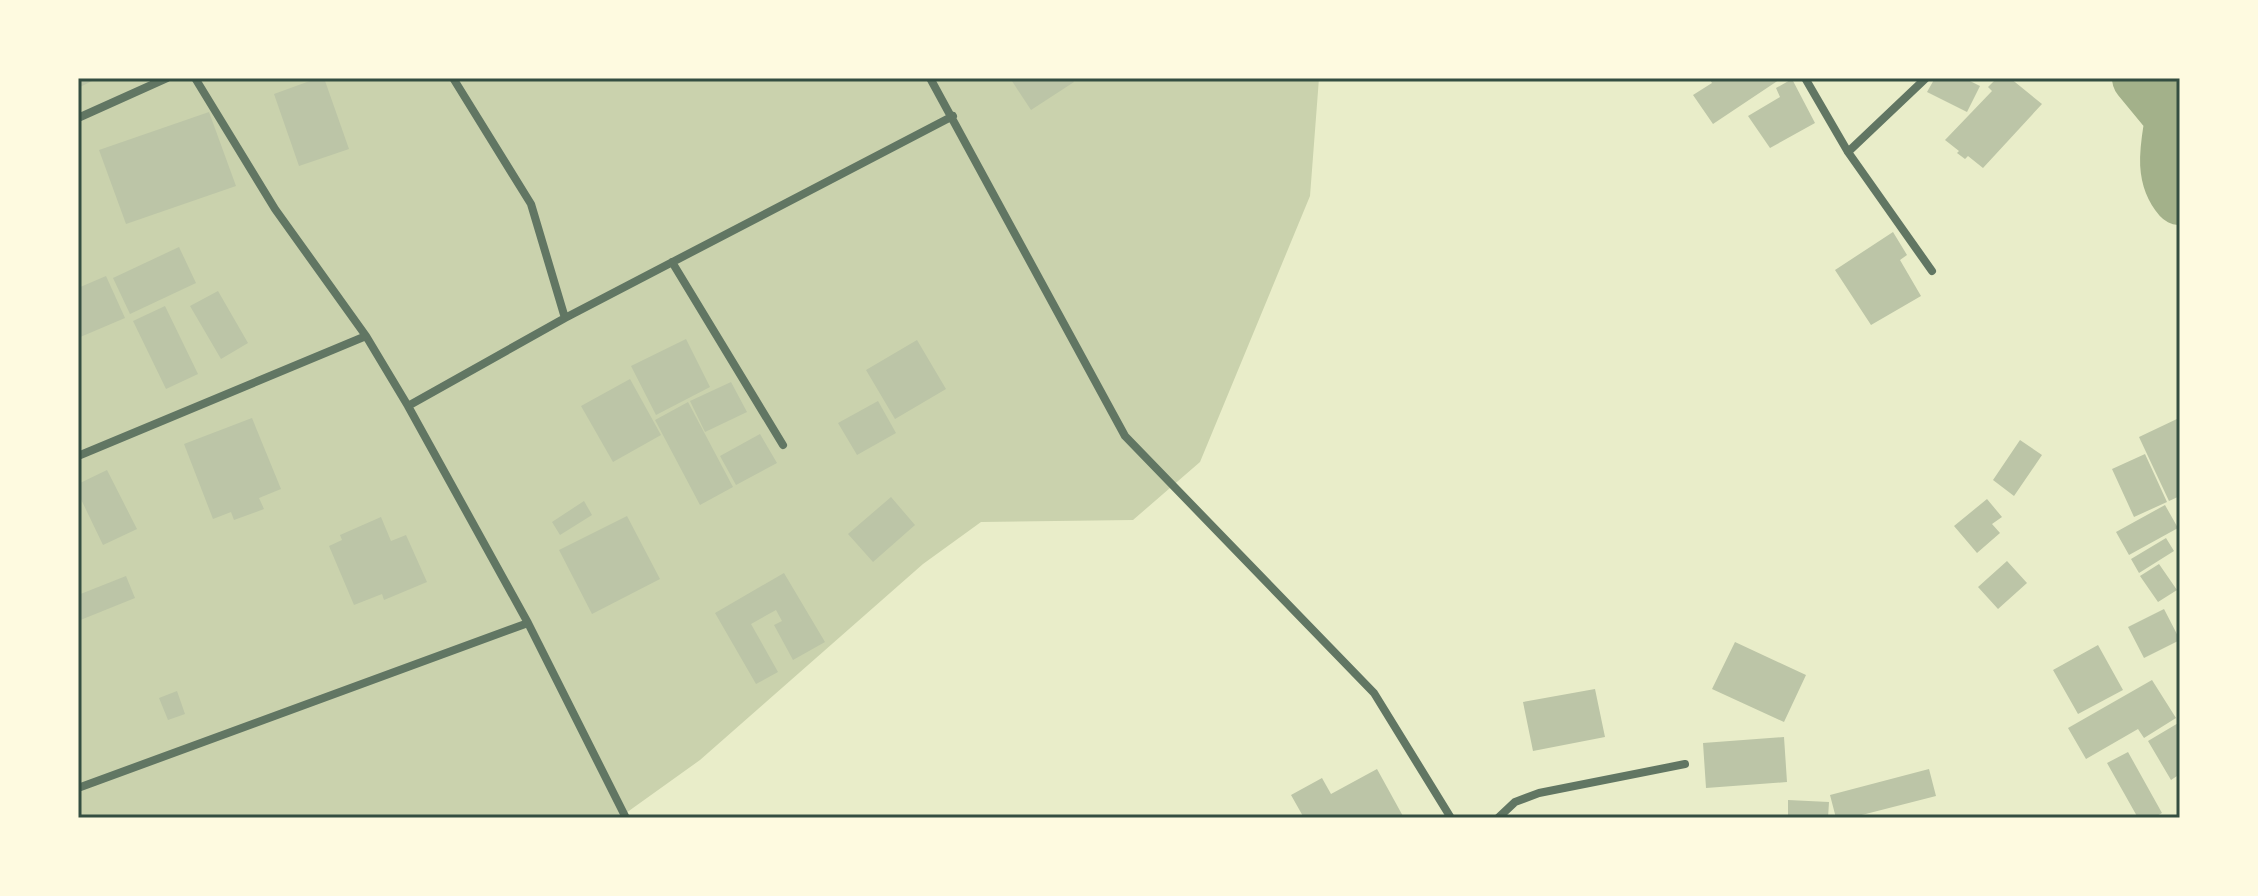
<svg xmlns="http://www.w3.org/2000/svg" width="2258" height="896" viewBox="0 0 2258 896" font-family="Ubuntu,sans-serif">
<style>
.green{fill:#cad2ad}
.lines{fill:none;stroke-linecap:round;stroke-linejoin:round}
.river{stroke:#a3b18a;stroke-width:54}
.building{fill:#bcc5a7}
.minor{stroke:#617663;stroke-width:8}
.neatline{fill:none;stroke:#344e41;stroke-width:3}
</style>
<rect width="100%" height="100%" fill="#e9edc9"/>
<!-- green -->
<path class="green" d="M78 78H1319L1310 196 1200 462 1133 520 981 522 923 564 700 760 619 818H78Z"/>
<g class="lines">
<!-- river -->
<path class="river" d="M2139 78 2172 118C2168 145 2160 175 2180 198"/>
</g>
<!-- building -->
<path class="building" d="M78 78H98L78 88Z
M318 78H324L349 149 299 166 274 94Z
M1010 78H1071L1074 82 1031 110Z
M1709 78H1782L1713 124 1693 95 1712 83Z
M1935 78 1943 81 1945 78H1964L1980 86 1967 112 1927 92Z
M1997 78H2010L2042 104 1983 168 1968 156 1965 159 1957 153 1959 151 1945 140 1992 91 1988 87Z
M1792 79 1815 123 1770 148 1748 116 1780 97 1776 88Z
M209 112 236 186 126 224 99 150Z
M1893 232 1907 255 1900 260 1921 296 1871 325 1835 270Z
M179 247 196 283 130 314 113 278Z
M106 276 125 318 78 338V288Z
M218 291 248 343 221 359 190 306Z
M165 306 198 374 166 389 133 321Z
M686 339 710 387 656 415 631 366Z
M917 340 946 389 895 419 866 370Z
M630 379 661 435 613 462 581 406Z
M731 382 747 412 705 432 690 401Z
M878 401 896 433 857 455 838 423Z
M688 402 733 487 700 505 655 420Z
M252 418 281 489 259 498 264 509 234 520 231 512 213 519 184 444Z
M2179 418 2180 496 2169 501 2139 437Z
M760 434 777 463 736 485 720 456Z
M2020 440 2042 455 2014 496 1993 480Z
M2145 454 2167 502 2134 517 2112 469Z
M107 470 137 529 103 545 78 493V484Z
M891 497 915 525 873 562 848 534Z
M1987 499 2002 517 1992 524 2000 533 1977 553 1954 526Z
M584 501 592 515 560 535 552 522Z
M2165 505 2178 528 2129 555 2116 532Z
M627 516 660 579 592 614 559 550Z
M381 517 391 541 406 535 427 582 384 600 382 594 354 605 329 546 342 540 340 535Z
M2166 538 2174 551 2139 573 2131 559Z
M2007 561 2027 583 1998 609 1978 587Z
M2159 564 2177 590 2158 602 2140 576Z
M784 573 825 642 793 660 774 625 782 621 776 610 751 624 778 672 756 684 715 613Z
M126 576 135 598 78 621V595Z
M2164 609 2180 640 2144 658 2128 627Z
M1735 642 1806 675 1784 722 1712 689Z
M2098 645 2123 690 2078 714 2053 670Z
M2152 680 2176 718 2144 738 2138 729 2086 759 2068 728Z
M1595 689 1605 737 1533 751 1523 702Z
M177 691 185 714 168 720 159 698Z
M2180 722V774L2171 780 2148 741Z
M1784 737 1787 782 1706 788 1703 743Z
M2128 752 2162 813 2153 818H2138L2107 763Z
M1377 769 1404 818H1304L1291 795 1322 778 1331 794Z
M1929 769 1936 796 1850 818H1836L1830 795Z
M1788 800 1829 802 1828 818H1788Z"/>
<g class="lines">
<!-- minor -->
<path class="minor" d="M195 78 275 209 366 336 408 406 528 623 626 818
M453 78 531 204 565 318
M930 78 1125 436 1374 693 1451 818
M1805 78 1848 152 1932 271
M78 118 167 78
M1848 152 1926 78
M672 262 783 445
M408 406 565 318 953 116
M78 456 366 336
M78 788 528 623
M1498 818 1515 802 1539 793 1685 764"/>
</g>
<!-- border -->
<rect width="2258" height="896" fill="none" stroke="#fefae0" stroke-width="160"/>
<rect x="80" y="80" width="2098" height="736" class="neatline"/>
</svg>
